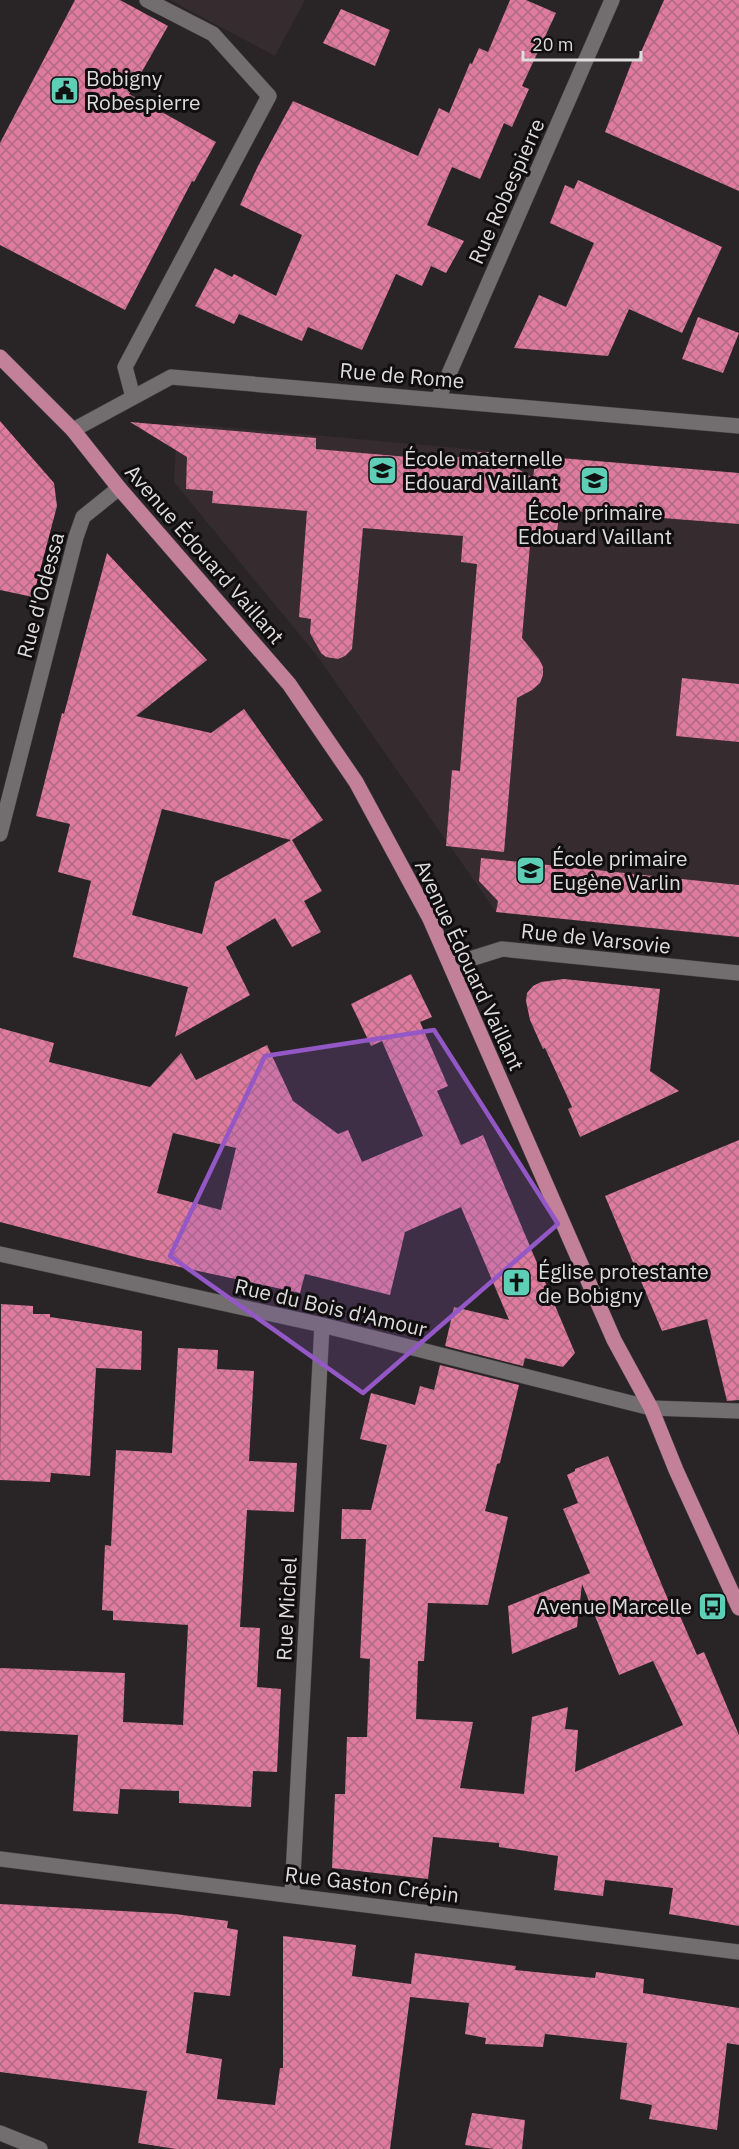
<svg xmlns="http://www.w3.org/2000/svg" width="739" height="2149" viewBox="0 0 739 2149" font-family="'IBM Plex Sans',sans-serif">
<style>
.built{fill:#362b2e}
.building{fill:url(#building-cross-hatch);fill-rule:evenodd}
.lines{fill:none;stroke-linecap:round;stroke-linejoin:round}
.service-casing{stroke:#464444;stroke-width:16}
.minor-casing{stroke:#464444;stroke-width:16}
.primary-casing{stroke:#464444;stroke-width:16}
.service{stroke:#726d6e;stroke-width:15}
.minor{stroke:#726d6e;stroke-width:15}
.primary{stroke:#c38199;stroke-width:15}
.marked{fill:#9458c6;fill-opacity:0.2;stroke:#9458c6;stroke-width:4.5;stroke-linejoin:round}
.labels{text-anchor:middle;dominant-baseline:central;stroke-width:6;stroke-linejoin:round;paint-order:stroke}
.poi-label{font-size:21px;fill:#dedcdc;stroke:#100e0f;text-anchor:start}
.street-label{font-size:21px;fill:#dedcdc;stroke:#100e0f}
</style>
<defs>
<pattern id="building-cross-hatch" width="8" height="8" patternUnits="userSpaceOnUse" patternTransform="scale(1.5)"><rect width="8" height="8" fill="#de7b9e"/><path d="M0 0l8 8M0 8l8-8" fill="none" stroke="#b06a82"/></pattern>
</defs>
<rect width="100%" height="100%" fill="#292526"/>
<!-- built -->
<path class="built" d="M170 0H305L275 56Z
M177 423 739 473V938L496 912 318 657 174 482Z"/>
<!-- building -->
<path class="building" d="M75 0H120L168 26 129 94 216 142 194 182 192 181 125 310 0 245V143Z
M510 0H526L556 13 522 86 529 89 512 127 504 123 480 179 452 167 427 225 464 241 446 273 431 266 422 286 396 274 362 350 308 327 302 341 239 314 234 324 195 306 215 268 232 277 234 274 276 296 302 235 240 205 258 166 293 101 418 156 439 108 449 113 470 63 472 64 479 48 488 52Z
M664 0H739V191L605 132 633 59 637 61Z
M341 9 390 30 375 66 323 43Z
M578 180 722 247 682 333 629 309 608 356 514 348 539 295 566 307 594 243 550 223 565 185 574 189Z
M698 317 739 333 723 373 682 359Z
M0 421 54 483 57 506 33 597 0 590Z
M130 422 316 438V449L454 461V458L480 452H490L533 478 536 456 739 473V524L560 510 556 538 530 545 522 638 539 659 543 667V675L540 683 532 690 517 698 504 852 446 846 452 770 460 771 477 564 461 562 463 536 363 528 352 649 345 656 338 659 326 657 321 653 310 633 311 619 299 617 307 511 212 503 213 491 186 489 187 457Z
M107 553 207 660 136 716 211 733 244 709 323 820 292 840 322 891 304 901 321 932 292 947 275 918 226 947 250 995 175 1037 188 987 73 957 91 881 58 872 70 824 36 816 62 713 64 714ZM162 809 291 840 215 882 202 934 132 915Z
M682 678 739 684V742L676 736Z
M481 858 739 885V937L496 912 498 901 479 881Z
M411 974 432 1017 420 1022 448 1086 437 1091 461 1145 483 1135 575 1353 563 1367 525 1358 523 1366 445 1346 454 1307 509 1320 461 1207 405 1232 390 1295 305 1274 300 1293 143 1259 0 1222V1028L54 1043 49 1062 150 1087 181 1053 196 1080 267 1045 293 1101 338 1134 348 1130 362 1162 423 1136 382 1041 371 1046 351 1004ZM173 1133 236 1148 221 1210 157 1193Z
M564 979 660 989 650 1071 679 1091 580 1137 568 1109 572 1107 545 1048 543 1049 530 1020 526 1001 527 993 533 986 541 982Z
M739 1140V1400L727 1401 707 1319 662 1331 605 1196Z
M1 1304 33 1306V1314H50V1317L142 1331 141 1370 96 1368 90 1476 51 1473 50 1482 0 1480Z
M178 1348 218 1350 217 1369 254 1371 249 1461 297 1463 294 1512 247 1510 240 1627 260 1628 257 1687 281 1689 277 1772 253 1771 251 1807 179 1803V1791L120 1789 118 1814 73 1811 78 1735 0 1731V1668L125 1673 123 1722 183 1725 188 1625 113 1620V1611L102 1610 105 1545 111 1546 116 1450 172 1453Z
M440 1365 519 1385 500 1463 497 1464 485 1511 508 1517 488 1605 428 1603 424 1661H418L416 1719 473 1722 460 1788 524 1794 532 1717 568 1707 565 1729 578 1730 575 1772 683 1725 653 1661 619 1675 582 1584 577 1627 512 1654 508 1606 590 1573 563 1509 578 1503 567 1475 575 1471V1469L608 1456 669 1602 673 1600 697 1655 704 1652 739 1735V1926L669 1914 673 1888 605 1880 603 1896 554 1890 558 1856 499 1847V1843L433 1837 428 1879 332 1868 335 1794H345L347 1737H367L370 1659 360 1658 366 1539H341L342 1509 371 1510 387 1445 360 1439 371 1393 415 1405 420 1386 434 1390Z
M0 1904 175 1914 228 1921 227 1928 238 1930 230 1996 194 1992 186 2053 222 2059 217 2099 275 2105 280 2068H283V1936L356 1945 352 1976 411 1984 415 1953 516 1966 515 1970 595 1978 596 1972 644 1979 643 1993 739 2008V2045L727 2043 717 2130 649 2119 652 2105 620 2099 627 2043 545 2034 543 2047 485 2044 486 2038 465 2034 469 2003 410 1997 390 2149H176L138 2143 147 2091 0 2072Z
M472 2113 525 2120 522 2149H494L465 2145Z"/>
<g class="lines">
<defs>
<path id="service" d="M133 397 125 367 269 96 213 34 147 0"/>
<path id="minor" d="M438 399 612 0
M73 430 171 377 739 426
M0 834 76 537 83 517 119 488
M451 965 502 949 739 973
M0 1254 322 1325 651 1408 739 1411
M0 1859 739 1952
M292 1895 322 1325
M0 2133 40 2149"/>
<path id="primary" d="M0 357 73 430 119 488 289 684 356 782 430 919 614 1340 651 1408 676 1470 739 1608"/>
</defs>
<!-- service casing -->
<use href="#service" class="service-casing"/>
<!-- minor casing -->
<use href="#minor" class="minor-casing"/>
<!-- primary casing -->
<use href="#primary" class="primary-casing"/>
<!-- service -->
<use href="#service" class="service"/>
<!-- minor -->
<use href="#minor" class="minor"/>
<!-- primary -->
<use href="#primary" class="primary"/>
</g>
<!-- marked area -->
<path class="marked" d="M434 1030 558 1224 363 1393 170 1256 265 1056Z"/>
<!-- icons -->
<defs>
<symbol id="civic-square" viewBox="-11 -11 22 22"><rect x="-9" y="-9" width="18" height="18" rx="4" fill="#5eceb7" stroke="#100e0f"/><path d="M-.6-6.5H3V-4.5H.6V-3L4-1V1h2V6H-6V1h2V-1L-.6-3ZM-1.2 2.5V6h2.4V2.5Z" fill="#111"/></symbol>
<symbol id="school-square" viewBox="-11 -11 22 22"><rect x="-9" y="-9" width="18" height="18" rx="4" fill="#5eceb7" stroke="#100e0f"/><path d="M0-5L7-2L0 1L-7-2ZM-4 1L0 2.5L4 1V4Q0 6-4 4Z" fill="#111"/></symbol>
<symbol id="church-square" viewBox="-11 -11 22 22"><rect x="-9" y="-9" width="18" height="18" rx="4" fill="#5eceb7" stroke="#100e0f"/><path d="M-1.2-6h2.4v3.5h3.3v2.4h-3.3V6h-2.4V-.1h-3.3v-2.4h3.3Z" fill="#111"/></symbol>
<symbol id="bus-square" viewBox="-11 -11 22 22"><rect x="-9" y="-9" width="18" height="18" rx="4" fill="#5eceb7" stroke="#100e0f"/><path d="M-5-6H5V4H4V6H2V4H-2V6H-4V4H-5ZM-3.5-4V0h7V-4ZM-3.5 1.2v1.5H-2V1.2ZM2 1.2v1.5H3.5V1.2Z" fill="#111"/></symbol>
</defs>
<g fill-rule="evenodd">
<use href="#civic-square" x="48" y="74" width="33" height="33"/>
<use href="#school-square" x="366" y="454" width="33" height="33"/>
<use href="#school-square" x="578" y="464" width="33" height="33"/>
<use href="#school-square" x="514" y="854" width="33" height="33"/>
<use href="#church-square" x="500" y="1266" width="33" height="33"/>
<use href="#bus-square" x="696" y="1590" width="33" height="33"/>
</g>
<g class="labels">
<!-- poi labels -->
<g class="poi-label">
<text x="86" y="78">Bobigny<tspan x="86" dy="24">Robespierre</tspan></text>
<text x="404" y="458">École maternelle<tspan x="404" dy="24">Edouard Vaillant</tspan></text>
<text x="595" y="512" text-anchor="middle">École primaire<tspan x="595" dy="24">Edouard Vaillant</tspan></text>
<text x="552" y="858">École primaire<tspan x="552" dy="24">Eugène Varlin</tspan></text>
<text x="538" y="1271">Église protestante<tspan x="538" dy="24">de Bobigny</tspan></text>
<text x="692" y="1606" text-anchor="end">Avenue Marcelle</text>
</g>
<!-- street labels -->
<g class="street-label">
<text transform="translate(506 191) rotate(-66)">Rue Robespierre</text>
<text transform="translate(402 375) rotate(5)">Rue de Rome</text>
<text transform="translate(205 554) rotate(49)">Avenue Édouard Vaillant</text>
<text transform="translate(40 595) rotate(-75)">Rue d'Odessa</text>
<text transform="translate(596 938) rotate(6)">Rue de Varsovie</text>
<text transform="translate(470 965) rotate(65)">Avenue Édouard Vaillant</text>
<text transform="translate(331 1307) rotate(13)">Rue du Bois d'Amour</text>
<text transform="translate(286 1609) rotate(-87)">Rue Michel</text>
<text transform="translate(372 1884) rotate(7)">Rue Gaston Crépin</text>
</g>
</g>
<!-- scale -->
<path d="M523 51v9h118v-9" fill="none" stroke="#dedcdc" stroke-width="3"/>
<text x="532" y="51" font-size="18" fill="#dedcdc" stroke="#100e0f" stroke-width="4.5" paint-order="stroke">20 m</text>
</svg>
